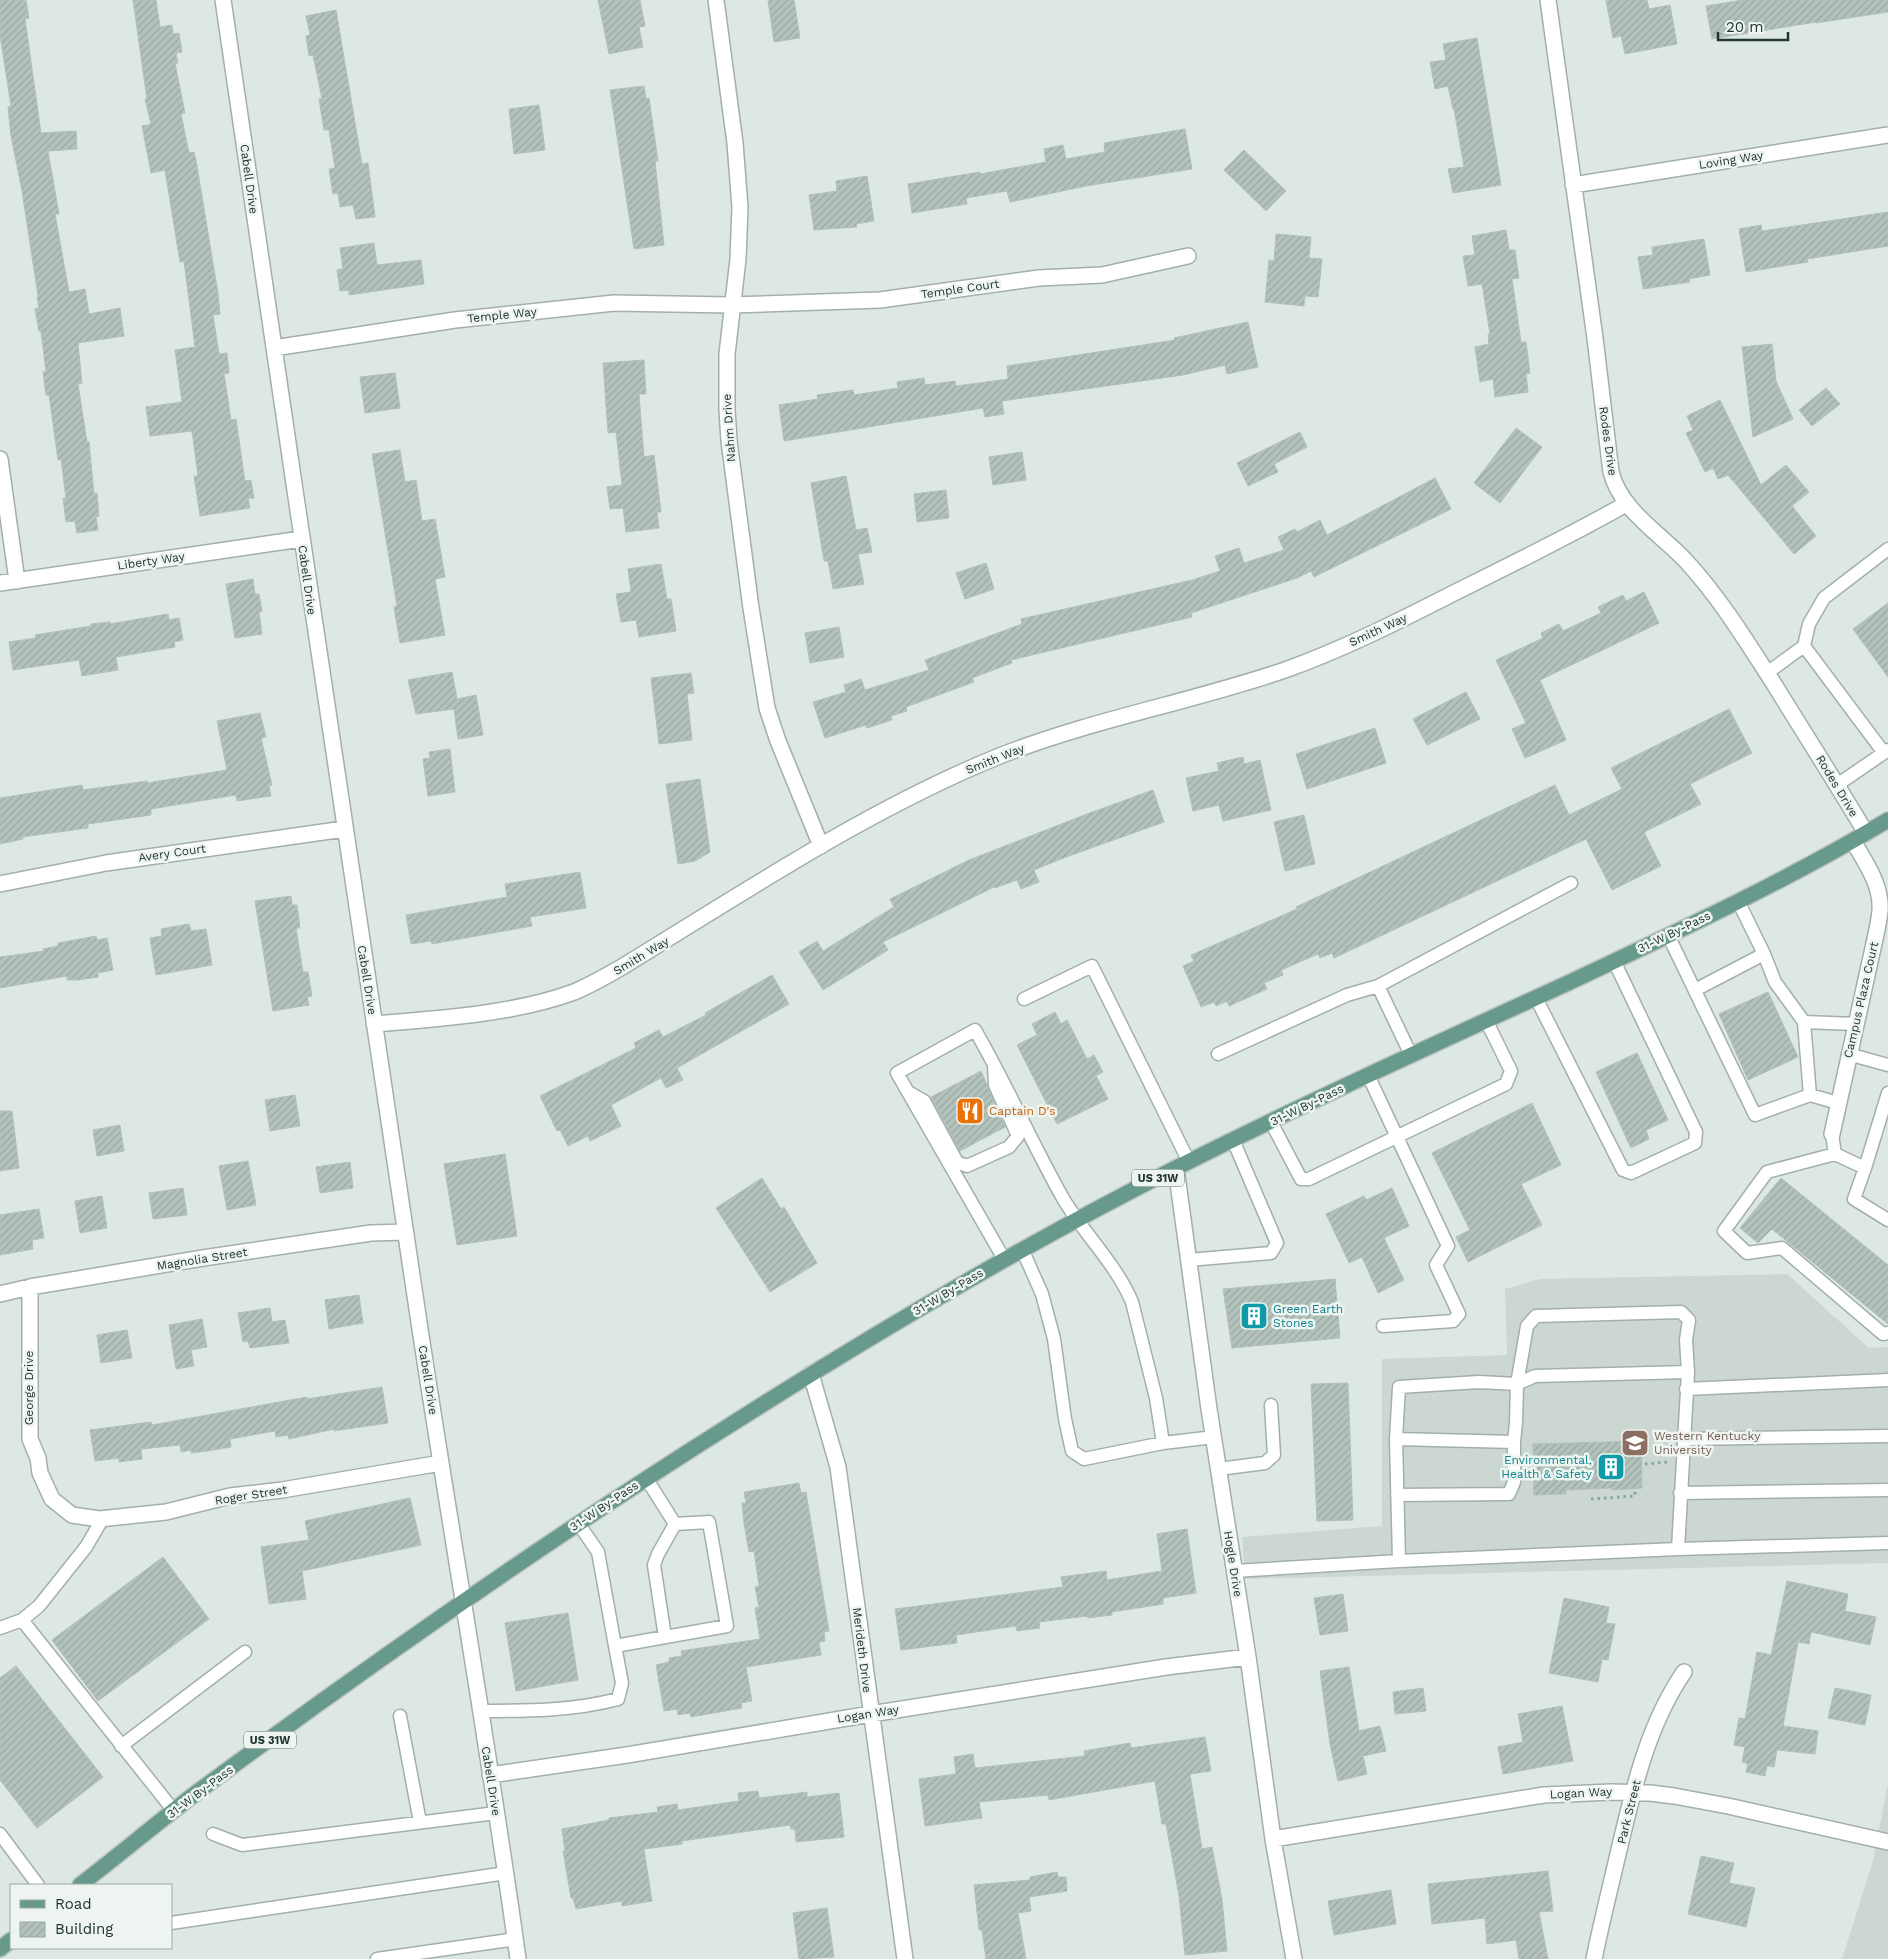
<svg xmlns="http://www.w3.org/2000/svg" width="1888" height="1959" viewBox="0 0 1888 1959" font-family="'Work Sans',sans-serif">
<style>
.built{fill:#ccd7d2}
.building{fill:url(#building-hatch);stroke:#b1c1ba}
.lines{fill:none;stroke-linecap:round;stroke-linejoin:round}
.lane-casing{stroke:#a2afaa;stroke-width:15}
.street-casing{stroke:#a2afaa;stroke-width:18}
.primary-casing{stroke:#bcc3c1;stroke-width:18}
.path{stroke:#81a99c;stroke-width:3;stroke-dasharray:2.5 4;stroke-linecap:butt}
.lane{stroke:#fff;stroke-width:12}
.street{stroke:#fff;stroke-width:15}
.primary{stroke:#67998c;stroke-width:15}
.labels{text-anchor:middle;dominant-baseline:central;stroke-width:5;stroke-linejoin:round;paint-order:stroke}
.shield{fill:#eef5f1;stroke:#5e6f6a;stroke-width:1}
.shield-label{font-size:11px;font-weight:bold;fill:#213630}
.street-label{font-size:12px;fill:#213630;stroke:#eef5f1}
.food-label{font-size:12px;fill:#c56008;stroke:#eef5f1;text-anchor:start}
.culture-label{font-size:12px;fill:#0d838f;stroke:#eef5f1;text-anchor:start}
.education-label{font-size:12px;fill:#785e54;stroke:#eef5f1;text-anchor:start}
</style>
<defs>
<pattern id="building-hatch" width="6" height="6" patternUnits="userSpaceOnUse" patternTransform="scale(1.25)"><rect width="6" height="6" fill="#b4c2bc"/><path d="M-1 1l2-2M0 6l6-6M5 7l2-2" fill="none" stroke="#9aa7a2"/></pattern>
</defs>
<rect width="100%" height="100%" fill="#dee8e3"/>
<!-- built -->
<path class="built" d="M1787 1274 1869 1348 1888 1347V1563L1245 1579 1242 1537 1382 1526V1359L1507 1355 1505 1289 1540 1279Z
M1888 1784V1959H1842L1872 1864Z"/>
<!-- building -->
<path class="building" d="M0 0H26L29 18 25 19 41 133 76 131 77 149 48 151 59 214H55L69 292 85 289 89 314 120 308 124 336 78 343 82 383 78 384 87 442H89L94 494 97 493 99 516 96 517 98 530 77 533 75 521 66 522 63 498H66L61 459 58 460 49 395H46L43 372H46L41 331H39L35 309 39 308 37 297 38 296 22 191 11 136 8 107 11 106 0 35Z
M133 0H156L160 27 172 25 173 34 179 33 182 52 176 53 178 63H175L185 113 181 114 189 153 194 152 196 160 218 293 220 314 213 315 219 354 227 353 229 373 224 374 231 420 236 419 245 481 251 480 254 498H248L250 508 200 516 194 476H198L192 431 150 436 146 407 182 402 175 350 195 347 184 261 180 262 165 170 151 173 142 126 151 124 145 99H147Z
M598 0H640L645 26 639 27 643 47 609 54Z
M768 0H794L800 38 774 42Z
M1606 0H1647L1649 9 1670 5 1677 44 1625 54 1621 36 1613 38Z
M1743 0H1888V12L1816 23V22L1712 39 1706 6Z
M336 10 362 164 368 163 375 217 356 219 353 205 340 207 338 193 333 194 329 169 335 168 329 130H324L319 99H322L313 55 309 56 306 36 310 35 306 16Z
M1477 38 1501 185 1453 193 1448 169 1464 167 1454 109H1453L1448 86 1435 89 1430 62 1446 60 1443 44Z
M644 86 646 99 649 98 658 161H655L664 245 634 249 610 90Z
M539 105 545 150 514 154 509 109Z
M1185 129 1192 169 1086 186 1010 202 1007 191 966 198 967 204 912 213 908 184 980 172V174L1046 162 1044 149 1063 145 1066 159 1105 152 1104 143Z
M1244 150 1286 191 1266 211 1224 170Z
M867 176 874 221 856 224 857 227 814 230 809 195 837 191 836 181Z
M1888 212V246L1807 259 1808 262 1746 272 1739 229 1761 225 1762 231Z
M1506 230 1509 250H1515L1519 278 1512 279 1521 342H1526L1530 373 1526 374 1528 392 1495 397 1493 379 1480 382 1475 347 1489 344 1488 334H1490L1482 284 1468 286 1463 256 1475 255 1472 236Z
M1276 234 1311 237 1309 258 1322 259 1318 297 1305 296 1304 306 1265 302 1269 260 1274 261Z
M1704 239 1710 275 1689 279 1690 282 1643 289 1638 257 1653 255 1652 247Z
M374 243 377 265 421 260 424 284 349 295V290L340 291 337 270 343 269 340 248Z
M1248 322 1258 367 1227 374 1225 365 1183 375 1002 401 1004 414 985 417 983 408 784 441 779 405 818 399 817 395 853 390 854 395 898 388 897 382 924 378 925 385 955 381 956 386 1008 379 1007 366 1175 340 1174 338Z
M1772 344 1776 381 1793 419 1753 437 1742 347Z
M644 360 646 394H639L644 457 654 455 661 512H657L659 528 626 532 623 508 610 509 607 487 622 485 616 432 608 433 603 363Z
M395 373 400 408 365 413 360 377Z
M1826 388 1840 404 1812 426 1799 410Z
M1720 400 1761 485 1786 465 1809 492 1792 506 1816 536 1794 554 1728 475 1718 479 1713 468 1705 472 1686 433 1693 430 1687 416Z
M1516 428 1542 447 1500 503 1474 483Z
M1300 432 1307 447 1274 464 1278 472 1248 486 1237 463Z
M400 450 405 482 416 480 422 521 435 519 445 577 435 579 445 635 400 643 394 607 397 606 372 454Z
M1022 452 1026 480 993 485 989 457Z
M846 476 856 530 867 528 872 552 858 554 864 584 833 589 828 561H824L811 483Z
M1435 478 1451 509 1314 577 1311 571 1297 578 1191 613 1192 617 1011 660 1012 663 972 678 974 682 906 707 907 711 891 716 892 720 867 728 866 725 825 738 813 702 846 692 844 685 861 679 865 690 929 670 925 660 1022 624 1021 619 1192 580 1220 571 1215 556 1239 548 1244 563 1284 550 1278 537 1295 529 1297 532 1320 520 1327 535Z
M946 490 949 518 917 522 914 494Z
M986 563 994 589 965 599 956 573Z
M661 564 667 599H671L676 631 639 637 636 620 621 622 616 594 631 592 628 569Z
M253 579 255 594H259L262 611 259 612 262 634 235 638 226 584Z
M1644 592 1659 623 1540 680 1566 740 1525 758 1512 729 1526 723 1496 660 1543 638 1541 633 1559 624 1563 631 1601 613 1598 607 1623 595 1626 601Z
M1888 603V677L1853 629Z
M168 614 169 620 179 618 183 640 174 642 175 647 116 657 118 670 82 676 79 660 13 670 9 642 36 638 35 635 91 626V624L110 622V624Z
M839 627 844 657 810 663 805 633Z
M452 672 457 699 476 695 483 735 458 739 454 709 416 714 408 680Z
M691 673 694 693 687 694 692 740 659 744 651 678Z
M1466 692 1480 719 1427 745 1413 719Z
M1729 709 1752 753 1690 784 1701 804 1644 832 1661 866 1612 890 1586 839 1334 958 1332 953 1320 958 1318 954 1281 970 1283 975 1264 983 1267 989 1229 1006 1227 1001 1216 1006 1214 1002 1201 1007 1183 966 1194 961 1191 955 1297 909 1296 907 1555 785 1569 815 1622 789 1611 768Z
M260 713 266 737 261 738 272 785 269 786 271 796 237 801 236 795 151 809V815L88 824V828L22 837 23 839 0 844V798L82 785 83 790 147 781V783L227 770 217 721Z
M1375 728 1386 763 1307 789 1296 754Z
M450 749 455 792 428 796 423 759 430 758 429 752Z
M1243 757 1244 764 1260 760 1271 810 1223 821 1219 805 1193 811 1186 778 1219 771 1217 763Z
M700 779 710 852 695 861 678 864 666 784Z
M1153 790 1164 822 1066 857 1034 870 1039 882 1021 889 1017 880 995 888 994 887 883 942 888 950 823 990 799 952 817 941 823 951 894 907 890 899 969 860 1087 814Z
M1304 815 1315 864 1285 871 1274 822Z
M580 872 586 908 530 917 532 926 432 944 431 941 411 944 406 915 507 897 505 884Z
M291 896 292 905H297L300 928H296L299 947 303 972H308L312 996 307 997 309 1005 273 1011 255 901Z
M189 924 191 931 206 929 212 965 156 975 150 938 162 936 161 929Z
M96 936 97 940 107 938 113 970 98 973V977L78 980H67V976L0 988V957L44 951 43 949 58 946V943Z
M772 975 789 1004 677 1068 683 1080 666 1088 661 1078 611 1105 621 1126 590 1141 588 1136 568 1146 560 1130 557 1131 540 1096 636 1048 634 1043 659 1030 663 1037 706 1015 705 1013Z
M1768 992 1798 1057 1748 1080 1719 1014Z
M1055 1012 1061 1024 1067 1020 1087 1059 1094 1055 1103 1072 1096 1076 1108 1099 1057 1124 1017 1045 1037 1035 1032 1024Z
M1637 1053 1668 1120 1646 1130 1649 1139 1631 1148 1596 1072Z
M981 1071 1005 1127 960 1151 931 1097Z
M295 1095 300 1126 270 1131 265 1100Z
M1532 1103 1561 1165 1521 1184 1542 1225 1468 1262 1456 1237 1470 1230 1432 1153Z
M0 1111H12L19 1168 0 1171Z
M120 1125 124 1151 97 1156 93 1130Z
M505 1154 517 1236 457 1245 444 1164Z
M248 1161 256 1205 227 1210 219 1166Z
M350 1162 353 1188 320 1193 316 1167Z
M762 1178 781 1209 784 1207 817 1263 770 1292 716 1208Z
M1781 1178 1888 1265V1324L1772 1229 1758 1243 1740 1228Z
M183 1188 187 1215 153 1219 149 1193Z
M1392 1188 1409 1226 1384 1238 1404 1280 1378 1293 1362 1257 1349 1263 1326 1214 1364 1196 1366 1200Z
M102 1196 107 1228 80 1233 75 1201Z
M39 1209 44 1238 32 1240 33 1249 0 1255V1215Z
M1335 1279 1340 1338 1232 1348 1223 1289Z
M359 1295 363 1323 329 1329 325 1300Z
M270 1308 272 1322 285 1320 289 1343 250 1348 248 1341 243 1342 238 1313Z
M202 1319 207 1347 191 1350 194 1366 176 1369 169 1325Z
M127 1330 132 1358 101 1363 97 1335Z
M1348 1383 1353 1520 1317 1521 1311 1384Z
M382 1387 388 1423 334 1431V1429L289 1439 288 1435 276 1437 275 1431 230 1439 231 1447 207 1451 191 1453V1450L181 1452 180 1445 141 1449 142 1459 119 1462V1458L95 1461 90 1430 151 1422 152 1425 307 1397V1399Z
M1641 1441 1642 1488 1613 1490 1612 1488 1566 1490V1494L1534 1495 1533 1444Z
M799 1483 801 1493 806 1492 829 1631 824 1632 825 1641 819 1642 821 1655 746 1667 752 1701 741 1703 742 1708 691 1717 690 1713 678 1715 677 1709 664 1711 656 1665 669 1662V1658L682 1656 681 1651 760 1639 755 1608 759 1607 755 1587 759 1586 754 1551 749 1552 744 1523 742 1503H746L744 1492Z
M410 1498 421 1545 302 1571 306 1599 269 1604 261 1547 309 1540 305 1521Z
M1187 1529 1196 1593 1163 1598V1604L1112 1612V1615L1088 1618 1087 1616 1039 1622 1040 1628 1017 1631 1016 1626 956 1635 957 1643 901 1650 895 1609 1063 1587 1061 1577 1106 1571 1107 1580 1162 1571 1157 1534Z
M163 1557 209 1619 98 1701 52 1640Z
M1787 1581 1848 1594 1845 1611 1876 1617 1870 1645 1811 1632 1809 1644 1798 1642 1783 1726 1818 1731 1815 1754 1777 1750 1774 1767 1767 1766 1765 1776 1746 1772 1748 1764 1742 1762 1745 1747 1734 1745 1739 1718 1745 1719 1757 1652 1771 1655Z
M1343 1594 1348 1631 1320 1635 1314 1598Z
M1564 1598 1609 1607 1606 1623 1615 1624 1608 1660 1602 1659 1598 1682 1549 1673Z
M568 1613 578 1680 516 1691 505 1623Z
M16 1666 103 1777 37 1828 0 1780V1678Z
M1349 1667 1359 1731 1380 1726 1386 1751 1363 1756 1367 1774 1338 1781 1330 1744 1320 1671Z
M1423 1688 1426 1711 1395 1714 1393 1692Z
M1835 1688 1871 1695 1865 1725 1828 1718Z
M1562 1706 1573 1761 1503 1774 1498 1747 1523 1742 1518 1714Z
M1205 1737 1211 1771 1190 1774 1202 1849 1212 1847 1222 1899 1227 1951 1185 1955 1179 1896 1166 1824H1162L1155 1781 1049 1800 1048 1795 979 1802 982 1818 925 1826 919 1779 956 1774 954 1757 973 1754 975 1768 1085 1756 1084 1751 1130 1743 1131 1748Z
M758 1791 759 1798 807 1792V1797L839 1793 844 1837 796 1842 795 1829H791L790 1825 682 1841V1844L644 1849 652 1901 622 1906V1901L576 1909 573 1898H571L563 1851H565L562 1829 609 1820V1818L658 1812 657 1807 677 1804 678 1810 739 1801 738 1793Z
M1701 1856 1734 1863 1729 1883 1755 1888 1746 1927 1688 1914Z
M1548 1871 1553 1911 1539 1912 1548 1959H1519L1516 1940 1487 1944 1485 1918 1432 1924 1428 1884Z
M1057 1872 1058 1877H1066L1067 1891 1029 1897 1031 1911 1018 1913 1026 1959H986L982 1930H979L974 1885 1030 1880V1877Z
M1391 1890 1396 1924 1334 1935 1328 1901Z
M827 1908 834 1957 799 1959 793 1913Z"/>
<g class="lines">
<defs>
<path id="lane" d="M1804 646 1809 624 1824 598 1888 549
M1767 673 1804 646 1884 753
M1837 785 1888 750
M1738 901 1764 954
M1668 935 1755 1115 1810 1095 1838 1103
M1378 986 1571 883
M1695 990 1764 954 1775 982 1804 1022 1856 1024
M1536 998 1623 1170 1631 1173 1695 1143 1696 1132 1614 961
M1024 999 1092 966 1189 1162
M1804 1022 1810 1095
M1218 1054 1347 995 1378 986 1411 1055
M1848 1054 1888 1065
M1368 1075 1448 1246 1436 1265 1459 1314 1453 1321 1383 1326
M908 1092 924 1101 957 1162 967 1166 1009 1147 1018 1136 995 1085 994 1067
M1271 1122 1301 1179H1309L1506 1084 1511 1071 1486 1020
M1832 1134 1835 1154 1865 1168 1888 1093
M1835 1154 1767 1172 1724 1231 1747 1253 1782 1248 1883 1334 1888 1333
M1865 1168 1854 1199 1888 1220
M1022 1249 1042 1294 1054 1339 1065 1419 1072 1451 1084 1459 1163 1443 1214 1437
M1004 1259 897 1073 975 1030C1007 1085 1032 1144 1064 1200 1085 1235 1116 1264 1132 1302L1156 1398 1163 1443
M1188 1260 1271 1253 1277 1243 1233 1140
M1517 1384 1535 1376 1688 1372
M1686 1389 1888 1380
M1396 1439 1514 1442V1482L1509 1494 1397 1495
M1684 1439 1888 1436
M1219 1469 1265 1463 1274 1455 1271 1405
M1680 1493 1888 1490
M578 1523 598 1552 615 1646 727 1626 709 1522 675 1524 646 1478
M1678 1549 1888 1543
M1399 1561 1396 1439 1399 1387 1479 1382 1517 1384 1516 1422 1514 1442
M1234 1571 1399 1561 1678 1549 1688 1372 1686 1340 1689 1320 1681 1312 1536 1316 1527 1326 1517 1384
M22 1620 174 1811
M0 1628 22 1620 39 1606 86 1547 103 1518
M665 1637 654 1565 658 1554 675 1524
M480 1711C527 1711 573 1711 618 1699L622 1683 615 1646
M400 1716 420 1822
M121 1746 245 1652
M0 1834 38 1885
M213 1834 242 1845 496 1813
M171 1923 506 1873
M377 1959 516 1939"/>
<path id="street" d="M223 0C288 443 353 887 420 1329 452 1539 489 1749 518 1959
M716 0 735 143 740 207 738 259 727 354V410L729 441 751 608 767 708 778 741 821 846
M1548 0 1595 338 1611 472C1621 511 1660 533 1686 561 1720 598 1747 642 1774 684 1805 734 1836 783 1866 833
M1573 185 1888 135
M274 348 455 320 614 303 731 305 880 300 1039 278 1102 275 1188 256
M0 459 17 581
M0 583 301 539
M0 884 106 863 344 829
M374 1024C436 1019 515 1014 574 992 591 985 606 976 622 967 743 893 870 808 1002 755 1094 719 1192 702 1285 670 1341 650 1395 623 1448 596 1508 566 1568 537 1626 504
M1832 1134 1875 939C1877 930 1879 921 1880 911 1882 885 1865 862 1853 841
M1176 1168 1209 1409 1248 1657 1273 1839 1294 1959
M30 1287V1439L38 1458 40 1473 52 1499 72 1515 99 1519 166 1512 230 1496 282 1490 441 1463
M0 1294 30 1287 203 1258 371 1233 405 1232
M811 1374 838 1467 905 1959
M490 1775 627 1755 871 1714 1166 1667 1248 1657
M1273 1839 1544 1795 1611 1792 1650 1793 1674 1796 1728 1806 1888 1842
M1594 1959C1601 1924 1610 1889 1618 1854 1633 1791 1647 1726 1684 1672"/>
<path id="primary" d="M80 1885C119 1855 157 1823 196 1793 369 1665 545 1542 727 1427 873 1334 1021 1246 1176 1168 1305 1103 1437 1043 1568 983 1676 932 1785 882 1888 820
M0 1949 11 1940"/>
</defs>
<!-- lane casing -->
<use href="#lane" class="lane-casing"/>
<!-- street casing -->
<use href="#street" class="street-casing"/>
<!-- primary casing -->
<use href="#primary" class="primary-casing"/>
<!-- path -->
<path class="path" d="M1645 1464 1667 1462
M1591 1499 1635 1496V1490"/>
<!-- lane -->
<use href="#lane" class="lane"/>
<!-- street -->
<use href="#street" class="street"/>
<!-- primary -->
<use href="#primary" class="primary"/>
</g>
<!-- icons -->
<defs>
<symbol id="restaurant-square" viewBox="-11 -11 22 22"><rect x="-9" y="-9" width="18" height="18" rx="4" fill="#e8710a" stroke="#eef5f1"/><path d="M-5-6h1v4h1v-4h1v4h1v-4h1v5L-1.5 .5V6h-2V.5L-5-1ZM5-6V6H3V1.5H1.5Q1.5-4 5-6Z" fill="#fff"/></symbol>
<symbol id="building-square" viewBox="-11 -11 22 22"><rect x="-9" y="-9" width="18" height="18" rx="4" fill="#0f9aa8" stroke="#eef5f1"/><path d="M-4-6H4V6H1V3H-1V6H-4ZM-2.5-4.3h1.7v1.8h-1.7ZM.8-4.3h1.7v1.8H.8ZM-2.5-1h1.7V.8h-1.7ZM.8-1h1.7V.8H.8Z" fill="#fff"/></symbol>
<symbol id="university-square" viewBox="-11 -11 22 22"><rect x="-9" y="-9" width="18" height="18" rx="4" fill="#8d6e63" stroke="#eef5f1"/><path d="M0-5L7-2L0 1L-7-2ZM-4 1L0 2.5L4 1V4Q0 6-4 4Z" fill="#fff"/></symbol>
</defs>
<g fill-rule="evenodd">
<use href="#restaurant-square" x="954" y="1095" width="32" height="32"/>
<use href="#building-square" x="1238" y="1300" width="32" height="32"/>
<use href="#university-square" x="1619" y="1427" width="32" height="32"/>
<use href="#building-square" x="1595" y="1451" width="32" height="32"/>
</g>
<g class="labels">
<!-- shield labels -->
<g class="shield">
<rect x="1132" y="1169.5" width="52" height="17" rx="4"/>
<rect x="244" y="1731.5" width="52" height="17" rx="4"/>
</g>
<g class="shield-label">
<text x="1158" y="1178">US 31W</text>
<text x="270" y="1740">US 31W</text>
</g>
<!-- street labels -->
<g class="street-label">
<text transform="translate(1731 160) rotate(-9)">Loving Way</text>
<text transform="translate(249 179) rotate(82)">Cabell Drive</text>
<text transform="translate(960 289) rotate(-8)">Temple Court</text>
<text transform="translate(502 315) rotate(-6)">Temple Way</text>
<text transform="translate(729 428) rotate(-94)">Nahm Drive</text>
<text transform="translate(1608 441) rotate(82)">Rodes Drive</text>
<text transform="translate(151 561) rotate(-8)">Liberty Way</text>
<text transform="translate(307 580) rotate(82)">Cabell Drive</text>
<text transform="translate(1378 630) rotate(-25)">Smith Way</text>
<text transform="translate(995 759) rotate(-22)">Smith Way</text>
<text transform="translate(1837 786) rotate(59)">Rodes Drive</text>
<text transform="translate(172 853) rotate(-8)">Avery Court</text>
<text transform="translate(1674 932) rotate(-26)">31-W By-Pass</text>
<text transform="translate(641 956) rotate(-31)">Smith Way</text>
<text transform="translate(367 980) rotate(81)">Cabell Drive</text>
<text transform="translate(1861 1000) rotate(-77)">Campus Plaza Court</text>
<text transform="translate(1307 1105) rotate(-26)">31-W By-Pass</text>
<text transform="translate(202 1259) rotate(-9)">Magnolia Street</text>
<text transform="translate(948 1292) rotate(-31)">31-W By-Pass</text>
<text transform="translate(428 1380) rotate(81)">Cabell Drive</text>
<text transform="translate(29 1388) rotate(-90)">George Drive</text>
<text transform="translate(251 1495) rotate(-9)">Roger Street</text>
<text transform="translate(604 1506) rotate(-34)">31-W By-Pass</text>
<text transform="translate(1233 1564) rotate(81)">Hogle Drive</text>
<text transform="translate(862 1650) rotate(83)">Merideth Drive</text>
<text transform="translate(868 1714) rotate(-9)">Logan Way</text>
<text transform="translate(491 1781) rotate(81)">Cabell Drive</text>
<text transform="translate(200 1792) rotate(-37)">31-W By-Pass</text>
<text transform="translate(1581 1793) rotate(-3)">Logan Way</text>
<text transform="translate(1629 1812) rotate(-76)">Park Street</text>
</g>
<!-- food labels -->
<g class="food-label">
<text x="989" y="1111">Captain D's</text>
</g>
<!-- culture labels -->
<g class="culture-label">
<text x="1273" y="1309">Green Earth<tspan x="1273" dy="14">Stones</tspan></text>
<text x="1592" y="1460" text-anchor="end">Environmental,<tspan x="1592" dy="14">Health &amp; Safety</tspan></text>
</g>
<!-- education labels -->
<g class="education-label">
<text x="1654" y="1436">Western Kentucky<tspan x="1654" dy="14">University</tspan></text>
</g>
</g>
<!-- legend -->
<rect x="10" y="1884" width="162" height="65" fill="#eef5f1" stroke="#9ca9a4"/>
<rect x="20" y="1900" width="25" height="8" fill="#67998c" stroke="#9ca9a4"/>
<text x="55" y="1909" font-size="15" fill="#213630">Road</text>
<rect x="20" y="1922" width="25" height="15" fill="url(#building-hatch)" stroke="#9ca9a4"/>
<text x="55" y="1934" font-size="15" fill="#213630">Building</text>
<!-- scale -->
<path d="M1718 32v8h70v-8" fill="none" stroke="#213630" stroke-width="2.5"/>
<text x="1726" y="32" font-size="15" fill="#213630" stroke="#eef5f1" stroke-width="4" paint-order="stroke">20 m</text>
</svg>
